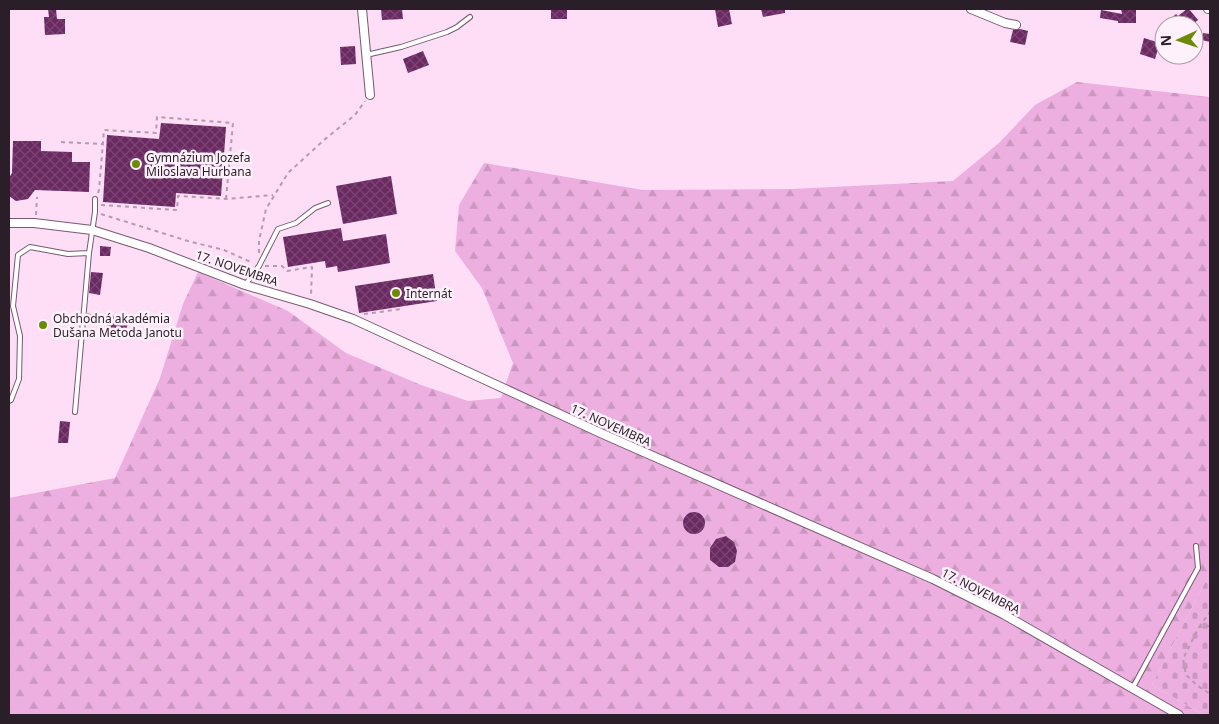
<svg xmlns="http://www.w3.org/2000/svg" width="1219" height="724" viewBox="0 0 1219 724" font-family="'Noto Sans',sans-serif">
<style>
.forest{fill:url(#forest-firs)}
.cemetery{fill:url(#cemetery-stones)}
.building{fill:url(#building-cross-hatch)}
.lines{fill:none;stroke-linecap:round;stroke-linejoin:round}
.service-casing{stroke:#765a70;stroke-width:6}
.minor-casing{stroke:#765a70;stroke-width:10}
.path{stroke:#b49baf;stroke-width:2;stroke-dasharray:4 4;stroke-linecap:butt}
.service{stroke:#fff;stroke-width:4}
.minor{stroke:#fff;stroke-width:8}
.poi-dot{fill:#6d8a05;stroke:#fef1fb;stroke-width:2}
.labels{text-anchor:middle;dominant-baseline:central;stroke-width:5;stroke-linejoin:round;paint-order:stroke}
.poi-label{font-size:12px;fill:#2a1f28;stroke:#fef1fb;text-anchor:start}
.street-label{font-size:12px;fill:#2a1f28;stroke:#fef1fb}
</style>
<defs>
<pattern id="forest-firs" width="22" height="20" patternUnits="userSpaceOnUse" patternTransform="scale(1.25)"><rect width="22" height="20" fill="#ecafe0"/><path d="M5 1l3.5 6h-7zM16 11l3.5 6h-7z" fill="#cb96c0"/></pattern>
<pattern id="cemetery-stones" width="16" height="16" patternUnits="userSpaceOnUse" patternTransform="scale(1.25)"><rect width="16" height="16" fill="#ecafe0"/><path d="M2 7V4a2 2 0 0 1 4 0v3zM10 15v-3a2 2 0 0 1 4 0v3z" fill="#cb96c0"/></pattern>
<pattern id="building-cross-hatch" width="8" height="8" patternUnits="userSpaceOnUse" patternTransform="scale(1.25)"><rect width="8" height="8" fill="#6a2961"/><path d="M0 0l8 8M0 8l8-8" fill="none" stroke="#7b4674"/></pattern>
</defs>
<rect width="100%" height="100%" fill="#feddf7"/>
<!-- forest -->
<path class="forest" d="M1077 82 1210 97V573L1152 685 1204 715H9V498L115 478 160 378 183 304 198 272 288 311 346 353 421 385 468 401 501 398 513 363 482 288 455 251 459 205 484 163 643 190 792 189 953 181 999 143 1035 105Z"/>
<!-- cemetery -->
<path class="cemetery" d="M1210 573V715H1204L1152 685Z"/>
<!-- building -->
<path class="building" d="M48 9H56L57 19H65V34L45 35 44 17H49Z
M381 9H402L403 19 382 20Z
M551 9H567V19H551Z
M715 9H729L732 24 718 27Z
M761 9H785V13L763 17Z
M1121 9H1136V23H1118V21L1100 18 1101 10 1122 14Z
M1187 9H1189L1198 20 1192 25H1168L1171 22 1169 20 1176 14 1178 16Z
M1020 29 1028 31 1025 45 1010 42 1013 30Z
M1203 33 1210 34V42L1202 40Z
M1144 38 1160 43 1155 59 1140 54Z
M355 46 356 64 341 65 340 47Z
M423 51 429 65 408 73 403 59Z
M161 123 226 127 221 196 176 193 175 207 103 202 107 135 159 139Z
M13 141H41V151L72 152V162H90L89 192 35 190 28 199 16 201 9 196V178L12 173Z
M391 176 397 214 343 224 336 186Z
M341 228 343 241 386 234 390 263 338 272 337 266 326 268 325 261 288 267 283 237Z
M100 246 111 247 110 256H100Z
M91 272 103 273 100 295 89 293Z
M433 274 437 301 359 313 355 286Z
M109 315 129 319 125 335 106 331 107 325 109 323Z
M60 421 70 422 68 443H58Z
M683 523a11 11 0 1 1 22 0a11 11 0 1 1-22 0Z
M726 536 734 542 737 551 735 562 728 567H719L710 560V548L716 539Z"/>
<g class="lines">
<defs>
<path id="service" d="M366 55 401 47 447 32 457 27 470 17
M245 285 259 266 278 229 296 223 315 208 328 203
M84 315 105 322
M9 401 11 400 19 379 20 336 13 306 18 255 30 247 68 254 89 253
M75 412 89 253 95 212V199
M1132 689 1198 568 1196 546"/>
<path id="minor" d="M362 9 370 95
M971 9 1005 23 1016 25
M1208 9H1210
M9 223H34L92 230 149 248 245 285 310 304 353 319 605 435 933 579 1003 614 1179 715"/>
</defs>
<!-- service casing -->
<use href="#service" class="service-casing"/>
<!-- minor casing -->
<use href="#minor" class="minor-casing"/>
<!-- path -->
<path class="path" d="M61 142 103 144
M98 193 99 190 104 130 156 133 157 117 233 123 226 199
M101 205 177 210 178 196 226 199 273 195
M101 214 188 241 224 250 253 263
M36 215 37 197
M259 253V241L266 209 288 173 324 140 355 115 365 101
M265 266H282L287 271 312 267 311 296
M364 314 402 309
M1210 626 1199 627 1183 659 1186 675 1198 686 1210 694
M1199 627 1210 612"/>
<!-- service -->
<use href="#service" class="service"/>
<!-- minor -->
<use href="#minor" class="minor"/>
</g>
<!-- markers -->
<g class="poi-dot">
<circle cx="136" cy="164" r="5"/>
<circle cx="396" cy="293" r="5"/>
<circle cx="43" cy="325" r="5"/>
</g>
<g class="labels">
<!-- poi labels -->
<g class="poi-label">
<text x="146" y="157">Gymnázium Jozefa<tspan x="146" dy="14">Miloslava Hurbana</tspan></text>
<text x="406" y="293">Internát</text>
<text x="53" y="318">Obchodná akadémia<tspan x="53" dy="14">Dušana Metoda Janotu</tspan></text>
</g>
<!-- street labels -->
<g class="street-label">
<text transform="translate(237 268) rotate(19)">17. NOVEMBRA</text>
<text transform="translate(611 425) rotate(24)">17. NOVEMBRA</text>
<text transform="translate(981 591) rotate(27)">17. NOVEMBRA</text>
</g>
</g>
<!-- border -->
<rect width="1219" height="724" fill="none" stroke="#2a1f28" stroke-width="20"/>
<!-- north arrow -->
<g transform="translate(1179 40) rotate(267)"><circle r="24" fill="#fef1fb" stroke="#a99da7"/>
<path d="M0-4L9 19L0 12L-9 19Z" fill="#6d8a05"/>
<text y="-8" font-size="14" font-weight="bold" text-anchor="middle" fill="#2a1f28">N</text>
</g>
</svg>
